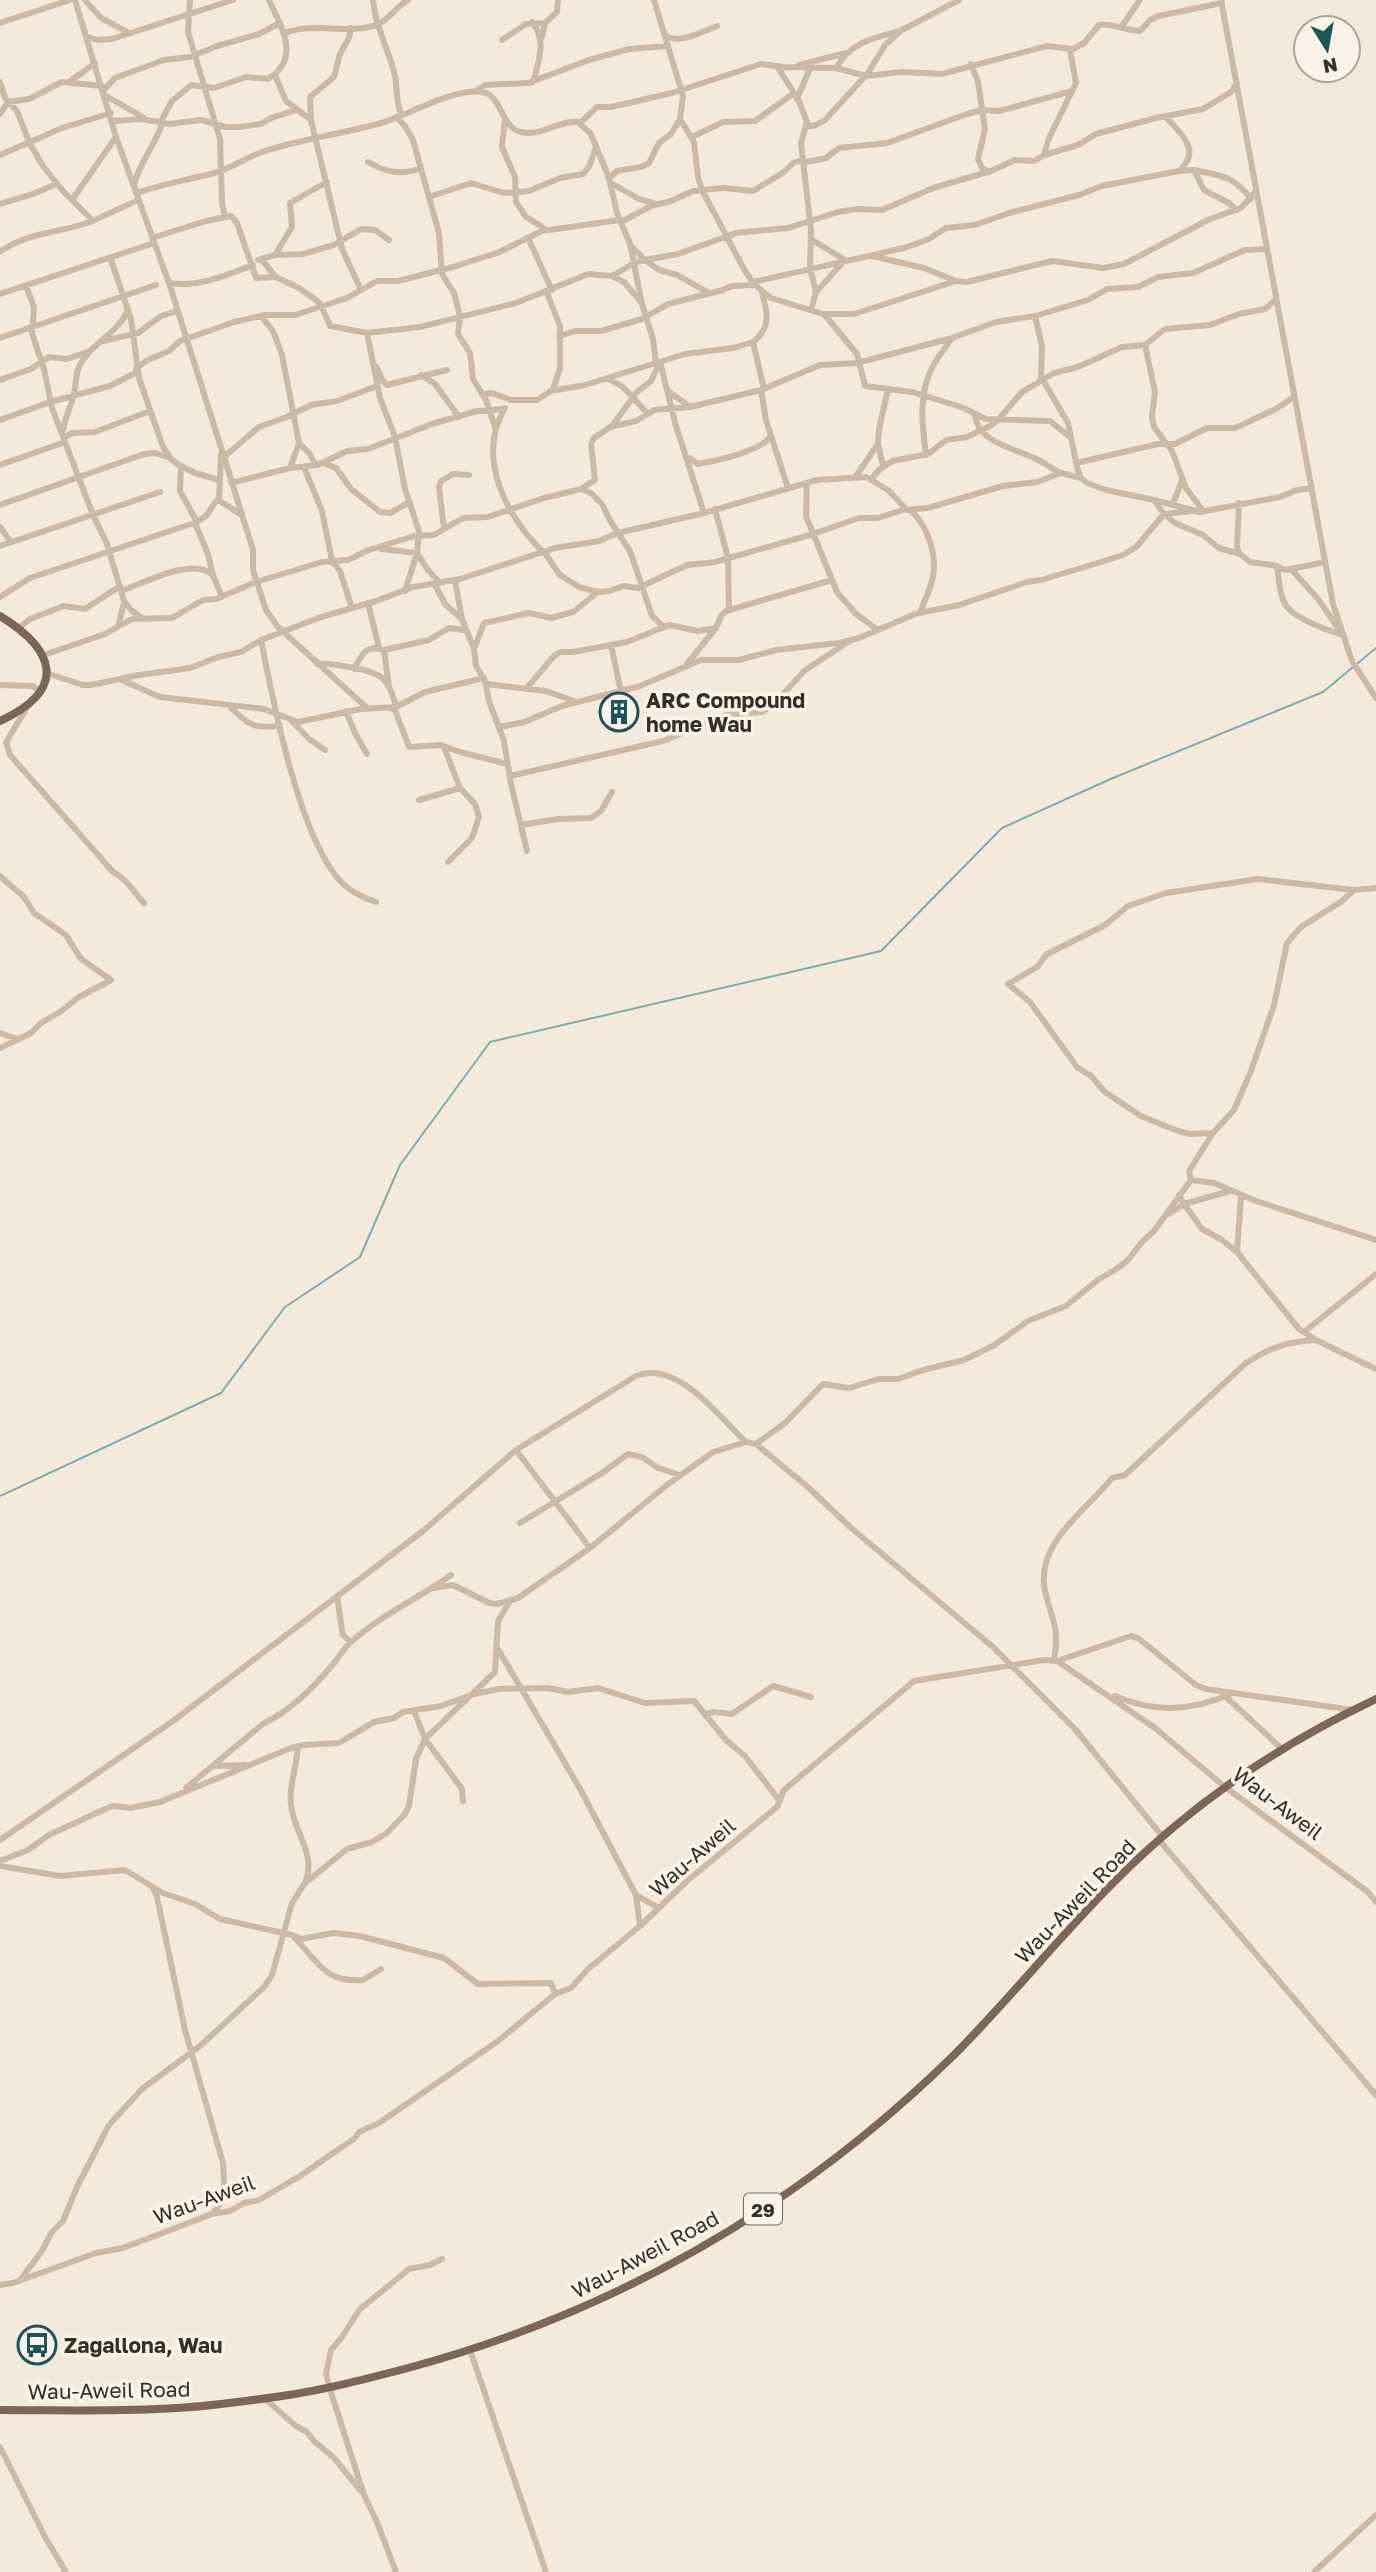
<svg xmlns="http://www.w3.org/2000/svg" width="1376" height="2572" viewBox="0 0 1376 2572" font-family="'Golos Text',sans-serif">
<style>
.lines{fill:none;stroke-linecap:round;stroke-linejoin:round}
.stream{stroke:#78adb3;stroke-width:2}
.minor{stroke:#cdbaa6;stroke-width:6}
.major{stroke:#7b6658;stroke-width:8}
.labels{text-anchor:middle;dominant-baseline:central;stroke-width:7;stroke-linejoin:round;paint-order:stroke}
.shield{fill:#fbf3e8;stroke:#726962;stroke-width:2}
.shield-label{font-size:19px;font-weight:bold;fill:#382e28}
.poi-label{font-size:21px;font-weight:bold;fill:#382e28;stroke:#fbf3e8;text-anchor:start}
.street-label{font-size:21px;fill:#382e28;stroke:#fbf3e8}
</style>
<rect width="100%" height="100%" fill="#f4eadb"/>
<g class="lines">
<!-- stream -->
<path class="stream" d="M1358 663 1376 648
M0 1496 221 1393 285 1307 360 1257 400 1165 490 1042 881 951 1002 828 1113 778 1323 692 1353 667"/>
<!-- minor -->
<path class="minor" d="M75 0 116 137 169 283 224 457 253 550V570L266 610 278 627 367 708
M85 0 101 18 129 33
M190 0 188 32 220 139 222 203 225 217
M373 0C375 27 389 49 395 76 398 90 395 99 401 114
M1221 0C1257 202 1295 403 1333 604L1352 661 1376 698
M532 22C547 40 539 61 533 82
M0 23 70 0
M1122 26 1140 0
M285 33C314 22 344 34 373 26 388 22 395 7 408 0
M665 36C682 44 701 32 717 26
M88 37 97 40 112 39 233 0
M542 37 545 23 557 12 558 0
M502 40 526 24 545 23
M971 64 978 82 985 129 978 159 982 168 989 172
M799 65 846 53
M777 66 799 101 807 122 801 143 811 230 810 268 816 292 811 310
M836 68C851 42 873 38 900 31
M275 75 286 101 311 120 342 249 361 290
M0 82 5 98 17 111 29 142 43 166 63 191 93 221
M69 82 95 63
M104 90 115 78 164 60 190 57 217 46 259 34 280 23
M476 91 485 85 528 83 589 60 629 49 668 46
M106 96 143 117
M797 99 810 68
M0 114 8 102 29 99 62 82 102 86
M1165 116C1180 133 1203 150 1179 171L1194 170 1204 190 1229 203 1237 210
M396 117 405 126 413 140 439 233 442 274 454 293 460 316 458 334 470 353 473 379 486 400 496 430
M505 118 502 147 515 177 516 202 526 217 547 230
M680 119 694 142 698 177 702 190 745 271 755 285 771 298 823 314H854L956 281
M311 120 310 97 334 77 340 54 349 38 351 28
M113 121 142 119 169 124 201 120 226 127H239L261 124 271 118 296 110
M160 123 172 101 191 85 214 88 246 77 268 79C302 58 281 27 269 0
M580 123 597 107H611L672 93 761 64 783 67 836 68 866 76 901 72 942 74 1047 46 1073 49 1084 43 1099 25C1114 23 1126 31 1140 31L1150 20 1158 16 1222 3
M806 127 816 125 825 120 868 73 885 45 902 30 959 0
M692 137 723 122 755 121 794 93
M0 155 62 128 111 113
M1044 155 1049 138 1076 83 1070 50
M368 162C386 172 401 176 421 168
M802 163 826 158 839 148 887 143 967 114 982 110 999 111 1072 91
M1194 170C1221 176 1233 175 1251 199
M609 178 617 171 641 167 649 163 659 143 671 134 680 119 683 96 654 0
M611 183 639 199 656 204
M134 185C139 162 155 146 162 124
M137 193C162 184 188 180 214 173 231 168 246 158 262 152 301 139 342 134 381 123 408 115 454 88 482 92 502 95 501 128 521 132 540 137 559 120 578 122L591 134 609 178 617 213 630 244 642 304 653 339 656 363
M429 197 471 183 504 193 529 191 560 178 583 174 589 167 596 147
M72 200 116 137
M0 204 33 194 56 184
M621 222 651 206 671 201 693 191 724 188 753 191 784 172 793 163 802 160
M152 238 206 221 231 216 237 223 256 278 276 277
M528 238 552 290
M812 240 845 260 816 292
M630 245 645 260 678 254 736 233 788 228 838 212 857 209 882 210 933 188 991 171 1015 160 1034 161 1044 155 1078 145 1096 134 1156 118 1203 109 1231 92 1237 83
M0 252C23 234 56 233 84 224 103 218 120 207 139 200
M275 255 292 227 290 203 327 182
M872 256 924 268 956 281 967 282 1052 261 1103 268 1124 264 1210 219 1241 208 1255 192
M110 257 131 319 139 378 163 447 171 459 179 465 195 473 219 480
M261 259 276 277 299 288 316 300 321 305 330 326 367 333 420 327 516 303 588 274 612 276 634 263 645 260 659 270 677 275 709 293
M258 260 275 255 303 254 334 245 361 229 375 230 389 240
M612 276 624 282 641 302
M753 282 904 248 929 239 946 228 975 225 1009 213 1079 195 1102 186 1179 171
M169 283C197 288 227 275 253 265
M26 286 34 307 32 333 44 369 52 408 93 515 107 544 124 601 131 610 142 618
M547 293 560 326V368L553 390
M762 293C768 313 771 328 753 342L764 389
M0 294 154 243
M824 314 857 354 865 386 912 392 961 407 986 419 1050 421 1071 438
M261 316 273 331 282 355 299 443 290 468
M1035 316 1042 346 1041 377 1068 423 1077 467 1081 478 1087 483 1106 490 1154 500 1164 514 1175 523 1203 535 1219 548 1240 554
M367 333 380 398 395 437 405 489 419 531 417 553 428 570 440 583
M559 336 575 331H601L642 319 668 304 723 290 732 286 755 285
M0 338 156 285
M103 341 138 333 161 316 177 311
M660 362 676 426 704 513
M373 364C381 369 379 381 387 385L447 370
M136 369 146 361 169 351 180 341 234 322 265 315H295L347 298 377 281H398L453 267 497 253 542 231 620 220
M421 375 435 384 459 417
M607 378 623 387 647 413
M0 380 31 369 49 357 67 359 90 351
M761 390 766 420 788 488
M669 392 689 406
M482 395 492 393 511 400H537L551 391 585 385 685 354 733 348 753 342
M505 408C475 458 507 517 544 553
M975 414C977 443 1015 448 1036 459 1045 463 1052 469 1061 473
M0 420 50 402 110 386 137 372
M612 426 637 392 651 381 659 364
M63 430C65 418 70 408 73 398 77 384 74 372 83 360 96 341 119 331 128 310
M64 438 72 433 95 432 150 411
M299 443 309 453 316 465
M878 444 883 466
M926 455C922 425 918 394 933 366 938 356 946 348 952 338
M224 457 259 427 287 417 311 405 337 401 377 386
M689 458 698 464C715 461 764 451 771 435
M323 463 336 468 351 489 380 512 390 513 410 502
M1076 463 1158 444H1175L1207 428H1235L1276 409 1294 397
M0 465 65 442
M181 466 180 491 197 522
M304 467 322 511 332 561 340 571 352 608
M856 476 878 444 879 429 888 389
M871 479 880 469 892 461 928 454 946 440 967 437 990 426 998 420 1022 392 1054 373 1078 367 1122 347 1145 345
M231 483 290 468 318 465 347 451 368 449 432 424 477 411 504 409
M807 483 806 516 837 592 856 614 878 630
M581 489 591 493 602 504 609 519 630 551 652 616 664 627
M1154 500 1200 512 1280 497 1297 490 1311 488
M219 501 221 454
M1239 503 1237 548 1240 554 1250 562 1272 565 1286 570 1325 562
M1173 504 1182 480
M0 505 144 454 156 453 170 458
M715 509 728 558 729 610
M910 510C927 524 937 554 933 576 931 589 924 601 920 613
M1203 511 1186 488 1172 451 1154 427 1152 416 1155 392 1145 345 1165 329 1210 325 1239 314 1265 309 1275 300
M195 523 208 554 213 575
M0 527 10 541
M444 529 439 487 441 481 453 474 469 475
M0 546 160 492
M381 549 417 553 405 591
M545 553 560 575 579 587 598 592 610 591 623 586 638 588 687 565 715 562 813 534 859 518H878L903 510 928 508 1003 486 1037 482 1061 473 1081 478
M1277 566C1279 578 1279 594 1285 604 1294 619 1327 630 1343 635
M1292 570 1318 599 1338 628
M455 581 462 619
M434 583 445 604 462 619 474 649 476 666 485 681 489 701 504 741 511 784 527 851
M121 591C145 583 192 556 213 575L222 597
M0 597 30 578 197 522 206 516 216 501H220L240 514
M368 603 379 648
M118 626 124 603
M19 628 30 619 64 606 85 609 120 586
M261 640C273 701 300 842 343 884 353 893 364 898 376 902
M611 645 621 692
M474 649 484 623 529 613 551 618 573 612 598 592
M44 655 105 634 132 619 172 618 203 600 216 599 256 582 322 562 348 560 369 550 414 536 434 535 463 518 488 517 544 498 581 489 595 480 591 444 594 438 610 427 636 421 654 410 690 407 761 390 820 365 857 363 952 338 996 322 1035 316 1088 300 1107 289 1138 287 1158 277 1193 273 1245 250 1265 249
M317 664C330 663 372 669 382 678 390 685 393 696 396 707
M687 664 716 628 721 616 726 611 832 580
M354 669C361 657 366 643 382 650
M46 673 83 685H91L139 675 190 668 218 657 241 652 261 640 321 617 376 601 413 587 460 579 555 548 599 541 618 533 704 513 817 480 866 477 888 490 907 510
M119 679 160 697 264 709 298 722 361 709 396 707 425 692 484 678
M486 684 546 691 577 702
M0 685 33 686 41 692
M389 687 384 650 429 640 449 628 464 630
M526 689 554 656 560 652H573L627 642 669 625 698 631 716 628
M28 706 6 742 10 755 113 872C126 878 134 892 144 903
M230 707C249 725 253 729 280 726
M390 708 395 710 409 747 441 745 460 752 507 764
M346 711 355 733 367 754
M291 720 309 739 325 750
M500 727 524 722 562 706 640 686 701 660H739L776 650 839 643 859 638 915 614 959 605 1027 582 1041 580 1098 563 1123 555 1136 547 1164 514 1193 511
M444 747 460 788 475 804 479 817 472 838 448 862
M510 776 663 741 726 715 762 712 777 701 804 671 848 642
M419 800 460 788
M521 825 558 819 591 818 601 811 612 792
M0 876 24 897 34 913 66 935 81 959 111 980 79 997 60 1012 41 1023 31 1033 0 1048
M1354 890 1342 901 1301 927 1287 943 1274 1005 1251 1071 1234 1110 1213 1133 1191 1134 1178 1131 1141 1116 1105 1092 1091 1076 1077 1067 1030 1002 1008 984 1037 967 1047 954 1105 925 1128 906 1166 893 1258 879 1354 890 1376 888
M0 1033 15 1038
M1191 1180 1214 1183 1256 1201 1376 1240
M1179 1195 1184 1204 1230 1191
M1167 1215 1184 1204 1202 1229 1222 1240 1237 1252 1299 1329 1316 1340 1376 1369
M1237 1252 1241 1196
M1304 1332 1376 1274
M756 1444 785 1423 823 1384 849 1388 879 1379H898L923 1370 964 1360 993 1346 1028 1321 1066 1306 1099 1279 1115 1270 1128 1260 1142 1242 1154 1231 1191 1180 1189 1171 1213 1133
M516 1450 590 1548
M520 1523 602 1473 628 1454 642 1457 658 1468 680 1475
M434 1588 453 1585 489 1603 497 1604 518 1598 590 1548 667 1485 713 1452 746 1442
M337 1596 342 1630 343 1635 351 1642
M498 1649 579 1787 636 1895 640 1926
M1054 1660C1060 1628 1052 1620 1045 1591 1035 1543 1086 1511 1112 1478L1125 1475 1246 1363C1269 1348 1288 1341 1316 1340
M1057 1661 1131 1636 1138 1638 1196 1685 1206 1689 1353 1710
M1115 1696C1154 1713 1191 1712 1230 1694
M1225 1696 1282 1749
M414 1711 425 1739 462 1789 463 1801
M706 1714 714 1712 732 1714 773 1686 811 1697
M298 1746C297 1767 287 1790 292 1811 297 1835 315 1856 306 1880
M214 1766 245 1765
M186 1788 264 1723C291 1711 315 1686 334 1663 340 1656 344 1648 351 1642 381 1615 419 1598 451 1575
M0 1840 173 1721 423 1531 516 1450 636 1376C677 1359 719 1417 746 1442L756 1444 809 1488 850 1527 993 1647 1075 1729 1162 1836
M1159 1840 1376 2095
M0 1861 28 1850 49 1835 105 1809 113 1806 131 1808 160 1802 291 1748 304 1745 339 1743 374 1722 394 1718 403 1712 441 1706 474 1694 499 1689 548 1688 568 1692 598 1688 645 1703 694 1701 726 1740 745 1756 779 1800
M0 1866 60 1876 125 1870 163 1893 195 1904 220 1919 292 1935 301 1939 333 1933 360 1936 444 1958 478 1984 551 1983 555 1994
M153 1888 157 1897 185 2030 223 2163 225 2198 213 2213
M636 1895 659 1908
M295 1938C318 1962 325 1983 363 1980L381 1969
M20 2280 42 2251 52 2232 63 2221 77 2187 109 2125 142 2089 200 2046 265 1986 272 1975 292 1903 304 1884 347 1849 372 1842 387 1833 405 1814 409 1806 416 1759 425 1739 495 1672 498 1621 510 1601
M0 2285 13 2283 96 2253 123 2248 212 2214 230 2211 244 2203 259 2200 300 2176 355 2138 359 2132 379 2123 498 2041 555 1994 571 1988 588 1969 640 1926 687 1881 777 1807 784 1790 914 1681 1044 1660 1057 1661 1155 1728 1225 1787 1368 1892 1376 1902
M470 2350 546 2572
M264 2398 296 2426 307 2432 314 2441 335 2459 360 2490
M0 2447 45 2537 66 2572
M396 2572 377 2522 364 2495 329 2386 326 2374 331 2350 342 2337 359 2310 409 2269 430 2265 442 2259
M1314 2572 1376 2515"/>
<!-- major -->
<path class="major" d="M0 616C57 651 67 690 0 721
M0 2410C59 2410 119 2412 177 2408 212 2406 247 2401 282 2396 324 2390 366 2379 408 2368 616 2312 800 2206 954 2055 1009 2000 1058 1938 1113 1883 1189 1806 1278 1745 1376 1699"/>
</g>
<!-- icons -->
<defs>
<symbol id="building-ring" viewBox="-11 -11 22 22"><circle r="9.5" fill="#fbf3e8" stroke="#1a545d" stroke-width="1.5"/><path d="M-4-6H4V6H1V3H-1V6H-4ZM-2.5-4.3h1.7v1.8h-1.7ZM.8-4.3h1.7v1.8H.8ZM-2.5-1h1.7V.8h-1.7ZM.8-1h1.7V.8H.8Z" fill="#1a545d"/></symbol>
<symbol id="bus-ring" viewBox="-11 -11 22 22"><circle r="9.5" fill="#fbf3e8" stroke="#1a545d" stroke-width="1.5"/><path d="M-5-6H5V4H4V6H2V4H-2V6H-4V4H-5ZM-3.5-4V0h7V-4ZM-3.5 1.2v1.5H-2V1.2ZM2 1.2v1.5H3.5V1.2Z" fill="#1a545d"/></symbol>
</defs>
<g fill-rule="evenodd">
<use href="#building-ring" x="597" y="690" width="44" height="44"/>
<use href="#bus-ring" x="15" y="2323" width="44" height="44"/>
</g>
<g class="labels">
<!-- shield labels -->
<rect class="shield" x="744" y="2193.5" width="38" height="31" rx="5"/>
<g class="shield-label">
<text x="763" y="2209">29</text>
</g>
<!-- poi labels -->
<g class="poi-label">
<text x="646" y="700">ARC Compound<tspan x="646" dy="24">home Wau</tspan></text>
<text x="64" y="2345">Zagallona, Wau</text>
</g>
<!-- street labels -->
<g class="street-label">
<text transform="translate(1278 1803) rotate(37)">Wau-Aweil</text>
<text transform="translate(692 1857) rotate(-41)">Wau-Aweil</text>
<text transform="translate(1075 1901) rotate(-46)">Wau-Aweil Road</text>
<text transform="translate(204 2199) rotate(-20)">Wau-Aweil</text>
<text transform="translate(645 2254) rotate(-28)">Wau-Aweil Road</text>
<text transform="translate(109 2390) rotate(-1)">Wau-Aweil Road</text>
</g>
</g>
<!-- north arrow -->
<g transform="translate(1327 49) rotate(169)"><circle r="33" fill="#fbf3e8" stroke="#ada49b" stroke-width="2"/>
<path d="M0-5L12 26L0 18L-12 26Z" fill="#1a545d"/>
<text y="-10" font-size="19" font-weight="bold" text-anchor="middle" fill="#382e28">N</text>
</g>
</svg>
